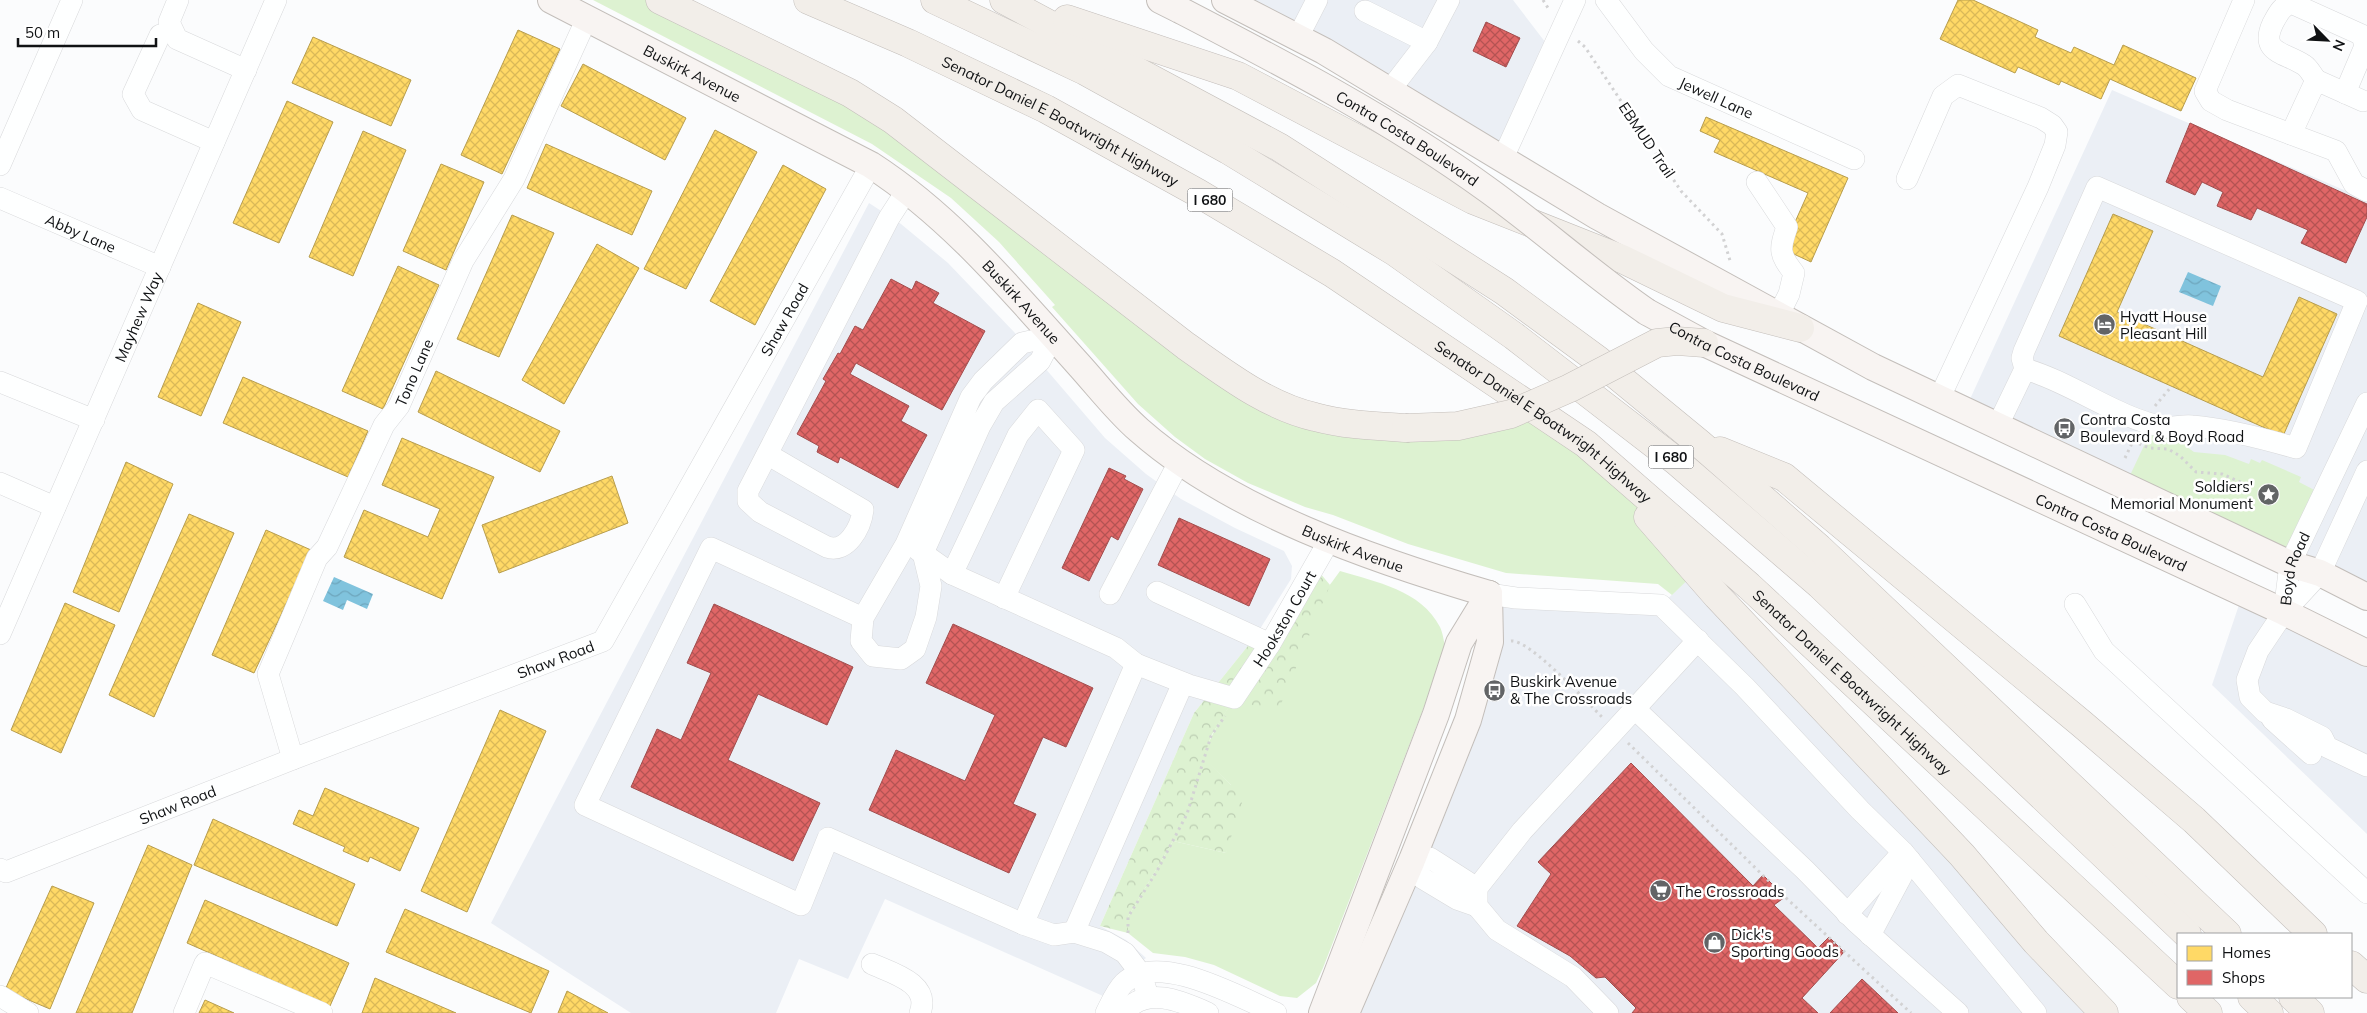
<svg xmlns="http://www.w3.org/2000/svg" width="2367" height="1013" viewBox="0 0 2367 1013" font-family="Mulish,sans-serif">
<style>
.built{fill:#ebeff5}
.green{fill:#ddf2d1}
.forest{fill:url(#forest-crowns)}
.water{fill:url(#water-waves)}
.homes{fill:url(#homes-cross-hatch);stroke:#b79d4d}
.shops{fill:url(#shops-cross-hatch);stroke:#a24d4d}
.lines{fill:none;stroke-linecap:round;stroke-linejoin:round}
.minor-casing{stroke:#d8d9db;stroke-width:22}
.major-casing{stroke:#c3beba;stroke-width:28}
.highway-casing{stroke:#c3beba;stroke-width:29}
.path{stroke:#d2d2d3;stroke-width:3;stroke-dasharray:2.5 4;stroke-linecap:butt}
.minor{stroke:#feffff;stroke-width:21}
.major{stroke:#f8f4f2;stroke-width:26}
.highway{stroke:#f2eee9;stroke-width:28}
.major-bridge-casing{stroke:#c3beba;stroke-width:28;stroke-linecap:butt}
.highway-bridge-casing{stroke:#c3beba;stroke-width:29;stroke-linecap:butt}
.major-bridge{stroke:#f8f4f2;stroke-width:26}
.highway-bridge{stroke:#f2eee9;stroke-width:28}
.labels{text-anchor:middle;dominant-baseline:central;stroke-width:5;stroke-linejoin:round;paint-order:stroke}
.shield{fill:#fff;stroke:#58595a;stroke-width:1}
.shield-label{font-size:14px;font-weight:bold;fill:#101214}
.street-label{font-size:15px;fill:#101214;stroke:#fff}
.poi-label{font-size:15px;fill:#101214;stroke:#fff;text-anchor:start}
</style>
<defs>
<pattern id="forest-crowns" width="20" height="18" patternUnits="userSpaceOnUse" patternTransform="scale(1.25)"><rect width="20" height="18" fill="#ddf2d1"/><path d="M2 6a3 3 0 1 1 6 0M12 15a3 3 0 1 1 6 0" fill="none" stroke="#bdceb3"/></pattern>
<pattern id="water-waves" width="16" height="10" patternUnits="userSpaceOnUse" patternTransform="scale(1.25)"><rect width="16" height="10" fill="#80c3dd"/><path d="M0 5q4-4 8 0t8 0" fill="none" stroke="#6ea6bd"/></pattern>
<pattern id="homes-cross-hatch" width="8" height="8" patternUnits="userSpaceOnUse" patternTransform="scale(1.25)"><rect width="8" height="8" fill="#ffd966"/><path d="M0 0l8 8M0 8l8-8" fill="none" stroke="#dab958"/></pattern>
<pattern id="shops-cross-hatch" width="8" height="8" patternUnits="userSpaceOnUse" patternTransform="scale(1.25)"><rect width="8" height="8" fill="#e06666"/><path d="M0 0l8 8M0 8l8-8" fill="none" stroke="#b45353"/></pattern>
</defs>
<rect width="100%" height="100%" fill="#fbfcfd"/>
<!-- built -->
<path class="built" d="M1226 0H1513L1552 51 1503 158Z
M2112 90 2367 200V597L1965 410Z
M869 203 901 224 948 263 1015 333 1105 438 1146 474 1181 499 1235 528 1284 551 1292 566 1291 579 1255 637 1194 713 1100 926 1126 940 1146 958 1112 984 1103 996 885 899 848 979 799 959 776 1013H631L491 923Z
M1696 572 2104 1013H1347L1468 720 1489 594 1661 605Z
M2243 593 2367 653V834L2212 685Z"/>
<!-- green -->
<path class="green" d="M593 0H660L850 93 1186 346 1314 417 1511 414 1586 444 1696 572 1672 595 1658 584 1506 573 1408 544 1333 515 1305 507 1248 483 1205 459 1175 437 1138 404 1052 307 1055 305 999 242 951 198 872 144Z
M2149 435 2186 440 2187 447 2194 452 2225 455 2249 464 2251 459 2260 463 2262 460 2301 477 2299 482 2322 494 2290 564 2125 486Z
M1340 571C1376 582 1421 590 1440 627 1443 633 1444 643 1446 650L1323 968 1316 983 1297 998 1280 996 1214 965 1185 957 1153 953 1128 933V917L1173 841 1226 853 1231 785 1203 757C1229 685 1297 633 1340 571Z"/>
<!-- forest -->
<path class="forest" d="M1315 567 1330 585 1279 709 1232 702 1211 736 1204 757 1231 785 1242 803 1226 853 1173 841 1128 917V933L1100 926 1194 713 1255 637 1270 644Z"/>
<!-- water -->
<path class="water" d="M2188 272 2221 286 2213 306 2179 292Z
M334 577 373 594 367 609 347 600 343 610 323 601Z"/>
<!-- homes -->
<path class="homes" d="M1958 0H1973L2038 30 2035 37 2071 53 2074 47 2114 65 2123 45 2196 78 2181 111 2110 79 2101 99 2061 81 2059 85 2018 67 2015 73 1940 39Z
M518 30 560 49 502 174 461 155Z
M313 37 411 80 391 126 292 83Z
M583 64 686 118 665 160 561 106Z
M287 101 333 122 279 243 233 223Z
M1706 117 1848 178 1811 262 1783 249 1808 193 1714 152 1720 140 1700 131Z
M715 130 757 152 686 289 644 269Z
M363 131 406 150 353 276 309 257Z
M546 144 652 191 632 235 527 188Z
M441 164 484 182 446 270 403 251Z
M783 165 826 189 755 325 710 301Z
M2113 214 2153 231 2117 312 2263 377 2299 297 2337 314 2283 436 2059 336Z
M512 215 554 233 499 357 457 339Z
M597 244 639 268 564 404 522 380Z
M398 266 439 285 383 409 342 391Z
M198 303 241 322 201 416 158 397Z
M436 371 560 431 540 472 418 412Z
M243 377 368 431 348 477 223 423Z
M402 438 494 477 442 599 344 557 364 510 428 537 440 509 382 485Z
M126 462 173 484 119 612 73 592Z
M612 476 628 523 499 573 482 525Z
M189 514 234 533 154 717 109 695Z
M266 530 311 550 254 673 212 655Z
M65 603 115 625 61 753 11 730Z
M500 710 546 731 467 912 421 891Z
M325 788 419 828 400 871 370 857 368 862 343 851 345 847 293 824 299 810 313 816Z
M213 819 355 884 337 926 194 865Z
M148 845 192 865 132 1013H76Z
M52 886 94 903 50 1009 5 990Z
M205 900 349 963 330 1006 187 943Z
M405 909 549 971 531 1013 386 952Z
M375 978 456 1013H362Z
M567 991 608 1013H558Z
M205 1000 234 1013H199Z"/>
<!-- shops -->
<path class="shops" d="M1486 22 1520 38 1506 67 1473 51Z
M2190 123 2367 204V217L2346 263 2301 243 2308 230 2257 208 2251 220 2217 206 2223 192 2202 182 2195 195 2166 182Z
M891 279 912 290 916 281 939 293 933 303 985 331 942 410 856 363 850 374 909 406 901 421 927 435 898 488 840 457 838 463 817 452 819 446 797 434 826 381 823 379 838 353 840 354 855 326 863 330Z
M1109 468 1126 476 1124 479 1143 489 1118 540 1111 536 1089 581 1062 568Z
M1179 518 1270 559 1249 606 1158 565Z
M714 604 853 667 827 725 758 694 728 760 820 803 793 861 631 787 657 729 681 740 711 673 687 663Z
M953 624 1093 688 1066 747 1043 737 1013 804 1036 814 1009 873 869 810 896 750 965 781 995 715 926 683Z
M1631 763 1753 886 1763 875 1785 897 1774 905 1818 948 1829 937 1844 952 1802 998 1818 1013H1632L1636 1008 1605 977 1596 978 1570 956 1517 926 1551 874 1538 862Z
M1862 979 1898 1013H1830Z"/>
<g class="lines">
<defs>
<g id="minor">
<path d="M178 0 169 22 177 39 246 70"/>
<path id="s1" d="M1606 0 1644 51 1669 76 1854 159"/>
<path d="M2244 0 2205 91 2211 101 2227 110 2336 151 2354 184 2367 191"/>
<path d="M1365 11 1427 42"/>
<path d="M160 35 133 94 142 110 214 142"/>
<path d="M1298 37 1317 0"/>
<path d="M2316 80C2312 75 2309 68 2304 65 2284 52 2259 53 2273 23 2278 14 2281 7 2291 3L2362 35 2365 46 2345 93"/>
<path d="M1390 90 1427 42 1449 0"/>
<path d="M2291 134 2316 80 2363 101"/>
<path d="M1503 158 1575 0"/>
<path d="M0 165 72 0"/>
<path d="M1907 179 1943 96 1958 85 2041 118 2052 125 2057 132 2055 145 2038 187 1939 399"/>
<path d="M1757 182 1787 227C1779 250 1779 254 1794 273L1789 294 1778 316"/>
<path id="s2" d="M0 198 160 267"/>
<path d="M1053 336 1040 361 994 402 980 426 923 553 931 586 926 617 915 649 901 659 873 656 861 641 863 618 906 544 971 397 983 381 1022 343Z"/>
<path d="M0 382 94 420"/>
<path d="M1997 427 2025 369 2022 358 2024 351 2097 187 2357 301 2296 448C2262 438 2226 429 2192 426 2183 425 2174 428 2165 427 2120 420 2071 382 2025 369"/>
<path d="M767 454 863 510C861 527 847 554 827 547L760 512 748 501V491L889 218 907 190"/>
<path d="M2367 471 2320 573 2284 612 2258 651 2247 680 2250 697 2265 712 2286 719 2322 737 2327 747 2367 766"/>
<path d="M0 483 55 507"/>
<path d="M918 550 952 574 1116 648 1136 664 1023 924"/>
<path d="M952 574 1018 435 1038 410 1074 450 1004 598"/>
<path d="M1157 592 1270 644"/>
<path d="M1110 594 1179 462"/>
<path d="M1489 594 1516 598 1661 605 1745 687 1860 810 1903 852 2036 1013"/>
<path d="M2075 604 2104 651 2367 893"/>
<path id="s3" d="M2284 612 2290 564 2367 403"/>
<path d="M863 618 711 548 585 805 801 905 828 838 1023 924 1054 935 1074 932 1106 942 1125 953 1141 974 1148 996"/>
<path id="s4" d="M0 634 276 0"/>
<path id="s5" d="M1136 664 1189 685 1234 698 1270 644 1330 539"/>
<path d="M1635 709 1805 870 1856 922 1958 1013"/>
<path d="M2272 719 2311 754"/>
<path id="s6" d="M293 759 268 674 317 558 327 547 384 425 399 406 463 261 514 179 587 18"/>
<path id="s7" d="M0 869 6 872 293 759 603 641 871 165"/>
<path d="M1477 906 1457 899 1422 878 1412 860 1430 858 1477 888"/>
<path d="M1847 914 1903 852"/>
<path d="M1074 932 1183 683"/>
<path d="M1870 935 1910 860"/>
<path d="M872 964C892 973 931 983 920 1013"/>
<path d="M0 996 28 1013"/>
<path d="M184 1013 205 963 322 1013"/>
<path d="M1106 1013C1111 1003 1116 991 1124 983 1158 950 1240 998 1276 1013"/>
<path d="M1124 1013C1145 985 1181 1001 1208 1013"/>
<path d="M1608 1013 1573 977 1497 930 1477 906V888L1522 831 1698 640"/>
</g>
<g id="major">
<path id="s8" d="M551 0 871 165C953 218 1014 293 1079 365 1098 386 1117 411 1139 430 1231 511 1373 560 1489 594"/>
<path d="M1160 0 1180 10"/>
<path d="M1225 0 1324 51 1597 216 1873 367 2290 564 2320 573 2367 597"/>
<path id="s9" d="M1647 312 1704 343 2284 612 2367 653"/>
<path d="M1322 1013 1436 714 1459 643 1489 594"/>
<path d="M1346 1013 1412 860 1468 720 1490 642 1489 594"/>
</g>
<g id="highway">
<path d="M660 0 850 93 893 120 1186 346C1226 374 1267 406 1315 417 1345 425 1375 426 1406 428"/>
<path id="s10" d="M808 0 908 43 1046 109 1198 193 1332 273 1586 444 1749 586 2178 985"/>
<path d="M935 0 1085 71 1228 150 1395 252 1514 336 1676 461 1820 585 2187 934"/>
<path d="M1004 0 1279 147 1504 291 1598 360 1699 443 1819 548 2227 934"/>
<path d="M1067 19 1238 76 1473 200 1622 259 1723 308 1800 328"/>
<path d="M1720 451 1784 477 2082 724 2194 820 2313 934"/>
<path d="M1648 517 1717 596 1962 855 2036 942 2104 1013"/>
<path d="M2351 965 2367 979"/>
<path d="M2191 997 2208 1013"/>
<path d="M2252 997 2269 1013"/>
<path d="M2293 997 2310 1013"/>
</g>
</defs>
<!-- minor casing -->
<use href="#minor" class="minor-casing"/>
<!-- major casing -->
<use href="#major" class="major-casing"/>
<!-- highway casing -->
<use href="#highway" class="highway-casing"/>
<!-- path -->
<path class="path" d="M1543 0 1550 11
M1578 41 1585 47 1681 191 1722 234 1731 264
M2155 406 2171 387
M2133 441 2149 448 2168 449 2180 456 2196 472 2222 474 2245 484
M2125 458 2133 441
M1511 641C1529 639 1587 702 1602 717
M1628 743 1785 897 1911 1013
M1128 933V917L1157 871 1187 814 1211 736 1225 716"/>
<!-- minor -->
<use href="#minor" class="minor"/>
<!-- major -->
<use href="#major" class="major"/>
<!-- highway -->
<use href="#highway" class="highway"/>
<defs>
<g id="major-bridge">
<path id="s11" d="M1180 10C1284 64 1392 120 1488 190 1542 229 1592 274 1647 312"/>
</g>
<path id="highway-bridge" d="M1406 428 1458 426 1511 414 1570 388 1657 343 1677 341 1704 343"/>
</defs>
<!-- major-bridge casing -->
<use href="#major-bridge" class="major-bridge-casing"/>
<!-- highway-bridge casing -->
<use href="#highway-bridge" class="highway-bridge-casing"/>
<!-- major-bridge -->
<use href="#major-bridge" class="major-bridge"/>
<!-- highway-bridge -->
<use href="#highway-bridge" class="highway-bridge"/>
</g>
<!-- icons -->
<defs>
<symbol id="hotel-disc" viewBox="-11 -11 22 22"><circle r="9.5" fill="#626466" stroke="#fff"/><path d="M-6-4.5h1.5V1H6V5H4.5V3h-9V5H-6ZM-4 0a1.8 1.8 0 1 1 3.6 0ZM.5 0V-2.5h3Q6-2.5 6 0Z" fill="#fff"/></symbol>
<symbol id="bus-disc" viewBox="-11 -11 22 22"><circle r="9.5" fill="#626466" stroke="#fff"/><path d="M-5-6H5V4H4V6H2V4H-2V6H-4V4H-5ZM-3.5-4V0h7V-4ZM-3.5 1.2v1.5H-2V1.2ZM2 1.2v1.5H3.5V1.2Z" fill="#fff"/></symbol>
<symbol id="sight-disc" viewBox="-11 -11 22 22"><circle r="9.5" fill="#626466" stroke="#fff"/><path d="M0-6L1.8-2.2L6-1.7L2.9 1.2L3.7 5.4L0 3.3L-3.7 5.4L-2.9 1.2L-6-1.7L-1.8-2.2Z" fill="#fff"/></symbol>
<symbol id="supermarket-disc" viewBox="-11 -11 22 22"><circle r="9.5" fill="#626466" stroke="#fff"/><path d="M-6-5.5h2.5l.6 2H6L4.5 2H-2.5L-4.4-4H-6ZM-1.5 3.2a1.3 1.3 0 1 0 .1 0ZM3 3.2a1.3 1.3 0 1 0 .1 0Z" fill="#fff"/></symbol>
<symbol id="shop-disc" viewBox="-11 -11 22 22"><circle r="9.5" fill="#626466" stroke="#fff"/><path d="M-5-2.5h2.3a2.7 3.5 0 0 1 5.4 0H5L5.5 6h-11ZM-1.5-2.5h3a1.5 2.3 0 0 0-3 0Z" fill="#fff"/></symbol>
</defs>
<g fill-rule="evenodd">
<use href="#hotel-disc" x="2092" y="312" width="25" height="25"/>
<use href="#bus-disc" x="2052" y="416" width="25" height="25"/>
<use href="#sight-disc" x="2256" y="482" width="25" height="25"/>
<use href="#bus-disc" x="1482" y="678" width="25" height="25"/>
<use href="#supermarket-disc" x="1648" y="878" width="25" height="25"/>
<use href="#shop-disc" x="1702" y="930" width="25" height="25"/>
</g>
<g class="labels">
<!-- shield labels -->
<g class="shield">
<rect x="1187.5" y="188.5" width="45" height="23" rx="4"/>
<rect x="1648.5" y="445.5" width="45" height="23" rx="4"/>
</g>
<g class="shield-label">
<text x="1210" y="200">I 680</text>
<text x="1671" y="457">I 680</text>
</g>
<!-- street labels -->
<g class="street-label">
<text stroke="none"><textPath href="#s8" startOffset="159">Buskirk Avenue</textPath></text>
<text stroke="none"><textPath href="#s1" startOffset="151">Jewell Lane</textPath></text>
<text stroke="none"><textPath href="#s10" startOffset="280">Senator Daniel E Boatwright Highway</textPath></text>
<text stroke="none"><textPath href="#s11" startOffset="261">Contra Costa Boulevard</textPath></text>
<text transform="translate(1647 140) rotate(56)">EBMUD Trail</text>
<text stroke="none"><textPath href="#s2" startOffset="88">Abby Lane</textPath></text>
<text stroke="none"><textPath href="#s8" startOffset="564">Buskirk Avenue</textPath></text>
<text stroke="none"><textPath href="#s4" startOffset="346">Mayhew Way</textPath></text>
<text stroke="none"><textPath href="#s7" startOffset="1016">Shaw Road</textPath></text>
<text stroke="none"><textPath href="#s9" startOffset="109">Contra Costa Boulevard</textPath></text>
<text stroke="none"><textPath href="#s6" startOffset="425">Tono Lane</textPath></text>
<text stroke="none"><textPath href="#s10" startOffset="850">Senator Daniel E Boatwright Highway</textPath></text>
<text stroke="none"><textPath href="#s9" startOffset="514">Contra Costa Boulevard</textPath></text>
<text stroke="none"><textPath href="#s8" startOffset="984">Buskirk Avenue</textPath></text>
<text stroke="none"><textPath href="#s3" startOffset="45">Boyd Road</textPath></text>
<text stroke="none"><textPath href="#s5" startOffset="198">Hookston Court</textPath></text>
<text stroke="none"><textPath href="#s7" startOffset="596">Shaw Road</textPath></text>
<text stroke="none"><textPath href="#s10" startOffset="1255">Senator Daniel E Boatwright Highway</textPath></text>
<text stroke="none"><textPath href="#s7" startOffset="191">Shaw Road</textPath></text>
</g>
<!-- poi labels -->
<g class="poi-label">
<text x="2120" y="316">Hyatt House<tspan x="2120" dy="17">Pleasant Hill</tspan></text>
<text x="2080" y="419">Contra Costa<tspan x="2080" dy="17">Boulevard &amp; Boyd Road</tspan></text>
<text x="2253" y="486" text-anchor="end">Soldiers'<tspan x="2253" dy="17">Memorial Monument</tspan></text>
<text x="1510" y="681">Buskirk Avenue<tspan x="1510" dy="17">&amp; The Crossroads</tspan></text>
<text x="1676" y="891">The Crossroads</text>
<text x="1731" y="934">Dick's<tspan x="1731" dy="17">Sporting Goods</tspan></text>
</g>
</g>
<!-- legend -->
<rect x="2177" y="933" width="175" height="65" fill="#ffffff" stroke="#9fa0a1"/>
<rect x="2187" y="946" width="25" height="15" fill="#ffd966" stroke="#9fa0a1"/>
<text x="2222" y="958" font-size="15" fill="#101214">Homes</text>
<rect x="2187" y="970" width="25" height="15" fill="#e06666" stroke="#9fa0a1"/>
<text x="2222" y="983" font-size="15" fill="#101214">Shops</text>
<!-- north arrow -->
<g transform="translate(2327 40) rotate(114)" stroke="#ffffff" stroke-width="4" paint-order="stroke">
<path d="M0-4L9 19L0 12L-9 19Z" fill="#101214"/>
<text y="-8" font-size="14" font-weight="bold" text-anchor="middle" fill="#101214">N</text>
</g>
<!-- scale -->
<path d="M18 38v8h138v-8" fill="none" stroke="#101214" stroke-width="2.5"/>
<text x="25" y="38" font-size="15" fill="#101214" stroke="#ffffff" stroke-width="4" paint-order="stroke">50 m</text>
</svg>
